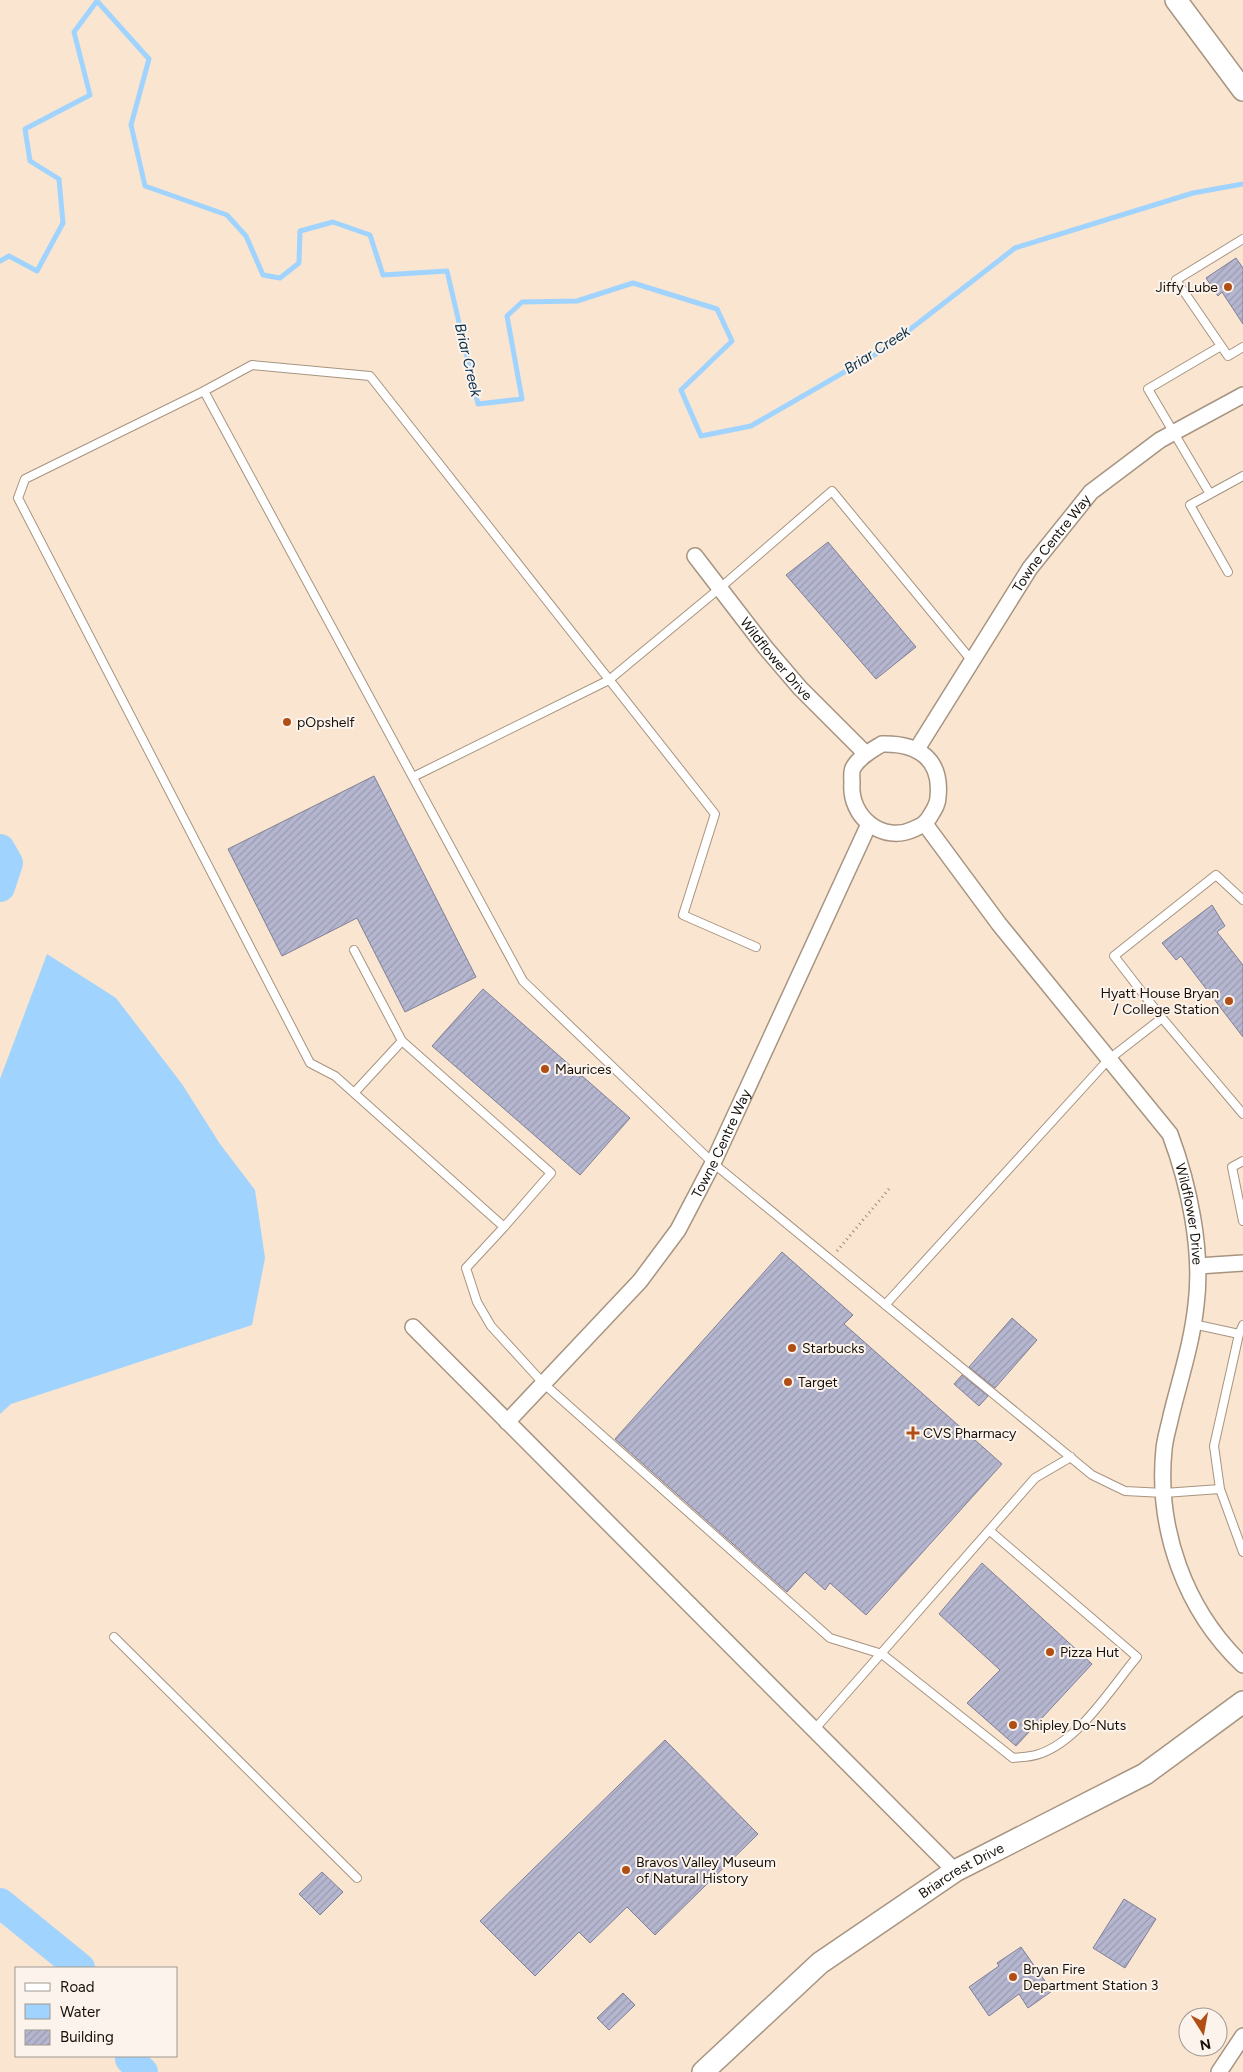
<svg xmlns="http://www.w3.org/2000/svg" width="1243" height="2072" viewBox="0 0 1243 2072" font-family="Figtree,sans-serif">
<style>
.water{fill:#a1d3ff}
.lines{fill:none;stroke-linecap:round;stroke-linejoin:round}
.stream{stroke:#a1d3ff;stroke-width:5}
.river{stroke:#a1d3ff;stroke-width:30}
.building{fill:url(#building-hatch);stroke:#7f7f97}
.lane-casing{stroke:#a79481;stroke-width:10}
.street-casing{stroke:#a79481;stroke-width:18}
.secondary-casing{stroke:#a79481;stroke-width:24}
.path{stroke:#998b7b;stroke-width:3;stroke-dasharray:1 4;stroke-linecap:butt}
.lane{stroke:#fff;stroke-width:8}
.street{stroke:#fff;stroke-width:15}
.secondary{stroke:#fff;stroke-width:21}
.poi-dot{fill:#b14e16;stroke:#fcf4ec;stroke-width:2}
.labels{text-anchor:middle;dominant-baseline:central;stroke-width:4;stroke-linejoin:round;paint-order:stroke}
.poi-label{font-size:14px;fill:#161009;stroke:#fcf4ec;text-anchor:start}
.street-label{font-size:14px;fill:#161009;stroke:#fcf4ec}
.water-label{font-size:15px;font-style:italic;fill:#0b314d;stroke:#fcf4ec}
</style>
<defs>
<pattern id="building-hatch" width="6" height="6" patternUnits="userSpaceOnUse" patternTransform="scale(1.25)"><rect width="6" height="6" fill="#b5b6cf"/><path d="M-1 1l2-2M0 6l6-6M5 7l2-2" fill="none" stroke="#9b9bb0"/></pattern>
</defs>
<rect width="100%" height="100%" fill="#f9e5d0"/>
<!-- water -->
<path class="water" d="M47 954 116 998 182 1084 220 1144 255 1190 265 1258 252 1325 11 1404 0 1414V1079Z"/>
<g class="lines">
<!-- stream -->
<path class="stream" d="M0 261 9 256 37 271 63 223 59 179 30 161 25 129 90 95 74 32 97 1 149 59 131 125 145 186 227 215 246 236 263 275 280 278 299 263 300 231 333 222 370 235 383 275 447 271 478 404 522 399 507 316 522 302 577 301 633 283 717 309 732 341 681 390 701 436 751 426 886 348 1015 248 1193 193 1243 184"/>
<!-- river -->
<path class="river" d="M0 849 8 863 0 887
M0 1903 80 1968
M134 2056 130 2059 143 2072"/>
</g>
<!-- building -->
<path class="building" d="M1236 258 1243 268V324L1222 292 1218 296 1206 278Z
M828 542 916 647 876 679 786 575Z
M374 776 476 977 405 1012 357 918 282 956 228 849Z
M1212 905 1225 926 1217 932 1243 965V1037L1181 956 1176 960 1162 943Z
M483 989 630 1118 580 1175 432 1046Z
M782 1252 853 1315 844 1324 1002 1464 866 1615 830 1583 825 1590 805 1572 787 1592 615 1439Z
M1012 1318 1037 1340 995 1388 969 1367Z
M962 1375 988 1396 979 1406 954 1384Z
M982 1563 1092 1664 1016 1746 967 1703 1000 1670 939 1614Z
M665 1740 758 1834 655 1935 627 1907 590 1943 579 1932 535 1976 480 1921Z
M322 1872 343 1892 320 1915 299 1894Z
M1124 1899 1156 1919 1125 1968 1093 1948Z
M1021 1947 1052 1991 1028 2008 1019 1994 989 2016 969 1987 999 1966 997 1963Z
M623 1993 635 2005 609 2030 597 2018Z"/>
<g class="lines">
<defs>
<path id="lane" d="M1243 239 1176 280 1228 356 1243 347
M1221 346 1148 389 1210 494 1190 505 1228 572
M204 391 25 479 18 498 310 1063 335 1076 504 1227 466 1268 477 1302 491 1326 543 1383 830 1638 882 1654 1013 1758C1021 1757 1031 1757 1039 1754 1079 1741 1111 1688 1137 1657L990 1531
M1210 494 1243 476
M413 777 609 680 720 588 832 491 972 661
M756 947 683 915 715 814 370 376 252 365 204 391 523 981 713 1163 1092 1475 1125 1491 1164 1493 1220 1489 1243 1552
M354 950 402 1041 551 1173 504 1227
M1162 1018 1114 956 1216 875 1243 900
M354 1093 402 1041
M1243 1221 1232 1167 1243 1161
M885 1305 1108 1060 1162 1018 1243 1114
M1193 1324 1239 1334 1243 1325
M1220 1489 1214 1446 1239 1334
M114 1637 357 1878
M814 1730 1035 1478 1071 1457"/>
<g id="street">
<path id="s1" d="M695 556 765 647 800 688 866 754"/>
<path d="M882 744C918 743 942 759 938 797 938 805 933 811 929 818 925 824 921 826 914 829 883 844 849 817 852 783 852 779 851 772 853 768 859 757 872 750 882 744Z"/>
<path id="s2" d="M917 749 1030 568 1091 492 1160 440 1243 395"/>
<path id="s3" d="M925 824 999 924 1170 1134C1189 1185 1203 1250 1196 1305 1192 1343 1180 1379 1171 1416 1169 1426 1165 1438 1164 1449 1156 1529 1185 1610 1243 1665"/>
<path d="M1198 1266 1243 1263"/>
<path d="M413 1327 955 1871"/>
<path id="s4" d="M507 1422 640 1281 678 1230 713 1163 869 824"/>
<path d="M1219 2072 1243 2036"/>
</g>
<g id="secondary">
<path d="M1176 0 1243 90"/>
<path id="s5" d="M703 2072 820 1963 955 1871 1145 1774 1243 1702"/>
</g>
</defs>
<!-- lane casing -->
<use href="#lane" class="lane-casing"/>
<!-- street casing -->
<use href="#street" class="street-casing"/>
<!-- secondary casing -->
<use href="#secondary" class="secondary-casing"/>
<!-- path -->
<path class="path" d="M837 1251 889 1189"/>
<!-- lane -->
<use href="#lane" class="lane"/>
<!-- street -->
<use href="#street" class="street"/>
<!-- secondary -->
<use href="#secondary" class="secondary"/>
</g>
<!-- markers -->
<g class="poi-dot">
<circle cx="1228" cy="287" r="5"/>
<circle cx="287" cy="722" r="5"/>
<circle cx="1229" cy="1001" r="5"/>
<circle cx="545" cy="1069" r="5"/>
<circle cx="792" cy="1348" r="5"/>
<circle cx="788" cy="1382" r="5"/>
<path d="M910.5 1425.5h5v5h5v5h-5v5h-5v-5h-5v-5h5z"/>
<circle cx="1050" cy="1652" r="5"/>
<circle cx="1013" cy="1725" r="5"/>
<circle cx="626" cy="1870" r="5"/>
<circle cx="1013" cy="1977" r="5"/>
</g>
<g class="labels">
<!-- poi labels -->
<g class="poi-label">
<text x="1218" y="287" text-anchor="end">Jiffy Lube</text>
<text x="297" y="722">pOpshelf</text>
<text x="1219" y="993" text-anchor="end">Hyatt House Bryan<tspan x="1219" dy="16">/ College Station</tspan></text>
<text x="555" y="1069">Maurices</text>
<text x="802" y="1348">Starbucks</text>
<text x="798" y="1382">Target</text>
<text x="923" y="1433">CVS Pharmacy</text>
<text x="1060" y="1652">Pizza Hut</text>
<text x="1023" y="1725">Shipley Do-Nuts</text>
<text x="636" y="1862">Bravos Valley Museum<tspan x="636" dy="16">of Natural History</tspan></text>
<text x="1023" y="1969">Bryan Fire<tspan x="1023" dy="16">Department Station 3</tspan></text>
</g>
<!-- street labels -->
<g class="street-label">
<text stroke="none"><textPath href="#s2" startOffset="246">Towne Centre Way</textPath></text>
<text stroke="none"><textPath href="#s1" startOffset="131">Wildflower Drive</textPath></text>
<text stroke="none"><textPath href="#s4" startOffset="354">Towne Centre Way</textPath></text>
<text stroke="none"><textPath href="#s3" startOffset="478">Wildflower Drive</textPath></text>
<text stroke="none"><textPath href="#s5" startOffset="329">Briarcrest Drive</textPath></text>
</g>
<!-- water labels -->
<g class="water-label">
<text transform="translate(877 350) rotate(-33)">Briar Creek</text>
<text transform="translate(468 360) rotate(77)">Briar Creek</text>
</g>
</g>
<!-- legend -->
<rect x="15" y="1967" width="162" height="90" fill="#fcf4ec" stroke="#a09991"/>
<rect x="25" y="1983" width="25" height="8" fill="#ffffff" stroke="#a09991"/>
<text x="60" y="1992" font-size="15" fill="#161009">Road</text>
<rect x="25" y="2004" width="25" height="15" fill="#a1d3ff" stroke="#a09991"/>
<text x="60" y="2017" font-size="15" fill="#161009">Water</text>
<rect x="25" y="2030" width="25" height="15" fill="url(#building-hatch)" stroke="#a09991"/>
<text x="60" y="2042" font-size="15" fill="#161009">Building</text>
<!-- north arrow -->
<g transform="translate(1203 2032) rotate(169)"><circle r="24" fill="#fcf4ec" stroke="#a09991"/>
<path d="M0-4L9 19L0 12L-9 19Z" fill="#b14e16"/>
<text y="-8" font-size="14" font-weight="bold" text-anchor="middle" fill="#161009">N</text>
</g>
</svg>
